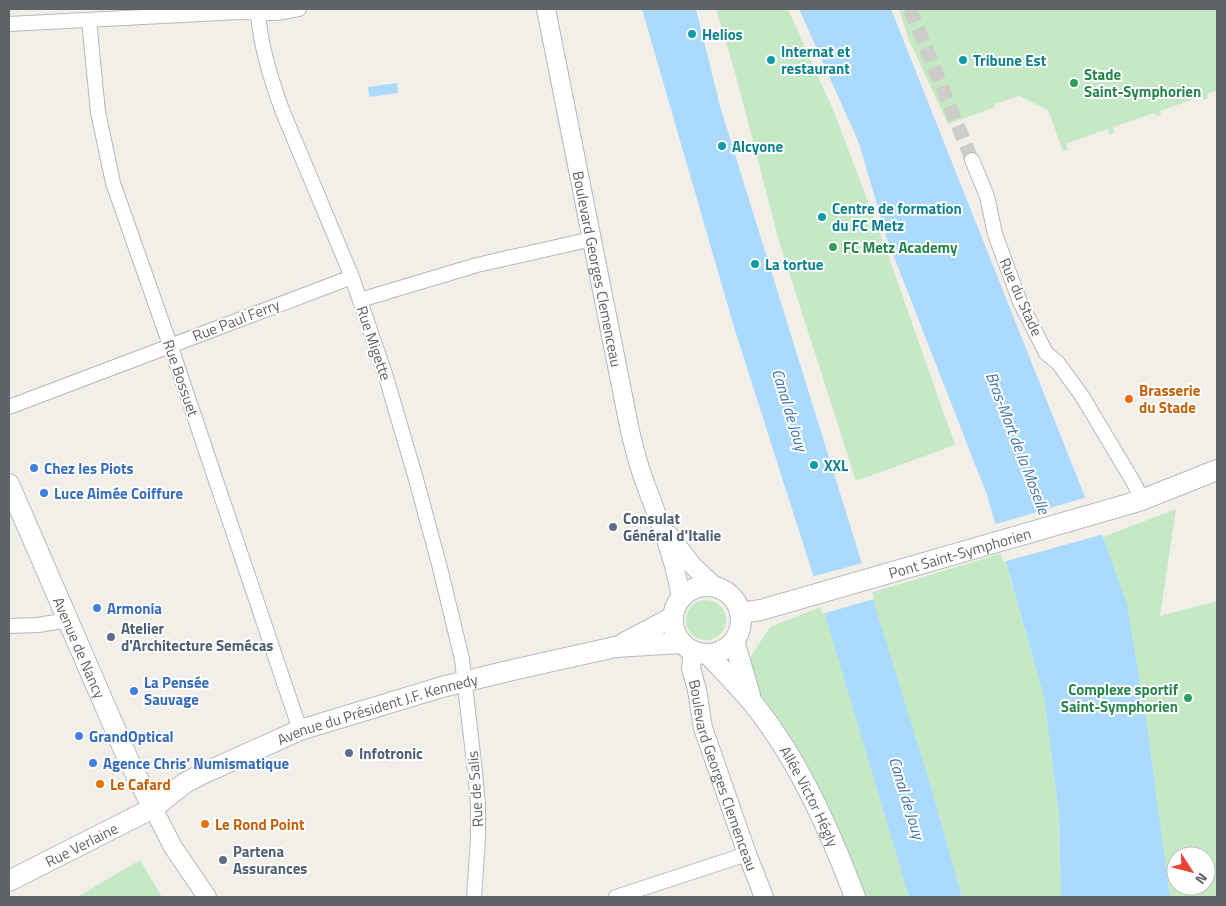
<svg xmlns="http://www.w3.org/2000/svg" width="1226" height="906" viewBox="0 0 1226 906" font-family="'Titillium Web',sans-serif">
<style>
.green{fill:#c5e8c5;fill-rule:evenodd}
.water{fill:#aadaff}
.pier{fill:#f1efe8}
.lines{fill:none;stroke-linecap:round;stroke-linejoin:round}
.minor-tunnel{stroke:#ccccc8;stroke-width:14;stroke-dasharray:14 7;stroke-linecap:butt}
.minor-casing{stroke:#b5b8bc;stroke-width:16}
.tertiary-casing{stroke:#b5b8bc;stroke-width:20}
.secondary-casing{stroke:#b6babf;stroke-width:22}
.minor{stroke:#fff;stroke-width:14}
.tertiary{stroke:#fff;stroke-width:18}
.secondary{stroke:#fff;stroke-width:20}
.culture-dot{fill:#0f9aa8;stroke:#fff;stroke-width:2}
.leisure-dot{fill:#2e9e5b;stroke:#fff;stroke-width:2}
.food-dot{fill:#e8710a;stroke:#fff;stroke-width:2}
.shop-dot{fill:#3f7fe0;stroke:#fff;stroke-width:2}
.service-dot{fill:#5c6f8a;stroke:#fff;stroke-width:2}
.labels{text-anchor:middle;dominant-baseline:central;stroke-width:4;stroke-linejoin:round;paint-order:stroke}
.culture-label{font-size:15px;font-weight:bold;fill:#0d838f;stroke:#fff;text-anchor:start}
.leisure-label{font-size:15px;font-weight:bold;fill:#27864d;stroke:#fff;text-anchor:start}
.street-label{font-size:15px;fill:#5f6368;stroke:#fff}
.food-label{font-size:15px;font-weight:bold;fill:#c56008;stroke:#fff;text-anchor:start}
.shop-label{font-size:15px;font-weight:bold;fill:#366cbe;stroke:#fff;text-anchor:start}
.service-label{font-size:15px;font-weight:bold;fill:#4e5e75;stroke:#fff;text-anchor:start}
.water-label{font-size:16px;font-style:italic;fill:#4174aa;stroke:#fff}
</style>
<rect width="100%" height="100%" fill="#f1efe8"/>
<!-- green -->
<path class="green" d="M716 9H788L834 112 887 252 955 445 856 481 779 241 736 76Z
M899 9H1217V90L1207 94 1208 98 1204 100 1202 96 1160 111 1161 115 1156 116 1154 113 1113 127 1114 133 1110 135 1107 129 1066 144 1068 150 1063 151 1048 110 1019 96 995 104V107L948 124 908 38Z
M1176 509 1160 616 1217 601V897H1170L1147 725 1103 537ZM1176 856H1206V886H1176Z
M1003 553 1044 697 1059 815 1061 897H962L929 780 870 593Z
M686 620a20 20 0 1 1 40 0a20 20 0 1 1-40 0Z
M823 606 909 897H853L752 702 749 667 751 656 770 627Z
M140 860 162 897H77Z"/>
<!-- water -->
<path class="water" d="M642 9H696L720 106 929 780 962 897H909L816 584 734 327Z
M799 9H891L1085 497 1103 537 1127 605 1147 725 1170 897H1061L1059 815 1044 697 987 495 887 239 859 143Z
M397 83 398 93 369 97 368 87Z"/>
<!-- pier -->
<path class="pier" d="M1087 497 1104 534 1003 562 993 525Z
M863 563 874 599 822 614 811 577Z"/>
<g class="lines">
<!-- minor-tunnel -->
<path class="minor-tunnel" d="M910 9 972 160"/>
<defs>
<path id="minor" d="M258 9C259 42 271 79 282 110L352 277 386 377 416 479 440 568 462 659 475 772 478 804V839L474 897
M89 20 98 112 113 183 176 362 300 730
M9 24 239 12 276 13 299 9
M972 160 987 196 995 234 1020 302 1046 353 1058 363 1082 396 1131 478 1137 489 1139 501
M360 300 477 265 592 239
M9 407 352 277
M9 626 38 625 68 620
M616 897 747 854"/>
<g id="tertiary">
<path id="s1" d="M546 9 630 431C634 447 638 464 644 480 658 519 675 557 681 599"/>
<path d="M669 535 692 565 715 587"/>
<path id="s2" d="M693 651 691 668 697 690 703 728 747 854 764 897"/>
<path d="M153 808 173 847 207 897"/>
</g>
<g id="secondary">
<path id="s3" d="M9 484 128 759 153 808"/>
<circle cx="707" cy="620" r="34"/>
<path id="s4" d="M740 613 761 610 1139 501 1217 470"/>
<path d="M734 641 750 695"/>
<path d="M624 643 673 617"/>
<path id="s5" d="M708 654C722 670 738 685 752 702 799 760 829 829 855 897"/>
<path id="s6" d="M9 881 153 808 185 783 200 775 300 730 442 687 504 672 615 647 681 643"/>
</g>
</defs>
<!-- minor casing -->
<use href="#minor" class="minor-casing"/>
<!-- tertiary casing -->
<use href="#tertiary" class="tertiary-casing"/>
<!-- secondary casing -->
<use href="#secondary" class="secondary-casing"/>
<!-- minor -->
<use href="#minor" class="minor"/>
<!-- tertiary -->
<use href="#tertiary" class="tertiary"/>
<!-- secondary -->
<use href="#secondary" class="secondary"/>
</g>
<!-- markers -->
<g class="culture-dot">
<circle cx="692" cy="34" r="5"/>
<circle cx="771" cy="60" r="5"/>
<circle cx="963" cy="60" r="5"/>
<circle cx="722" cy="146" r="5"/>
<circle cx="822" cy="217" r="5"/>
<circle cx="755" cy="264" r="5"/>
<circle cx="814" cy="465" r="5"/>
</g>
<g class="leisure-dot">
<circle cx="1074" cy="83" r="5"/>
<circle cx="833" cy="247" r="5"/>
<circle cx="1188" cy="698" r="5"/>
</g>
<g class="food-dot">
<circle cx="1129" cy="399" r="5"/>
<circle cx="100" cy="784" r="5"/>
<circle cx="205" cy="824" r="5"/>
</g>
<g class="shop-dot">
<circle cx="34" cy="468" r="5"/>
<circle cx="44" cy="493" r="5"/>
<circle cx="97" cy="608" r="5"/>
<circle cx="134" cy="691" r="5"/>
<circle cx="79" cy="736" r="5"/>
<circle cx="93" cy="763" r="5"/>
</g>
<g class="service-dot">
<circle cx="613" cy="527" r="5"/>
<circle cx="111" cy="637" r="5"/>
<circle cx="349" cy="753" r="5"/>
<circle cx="223" cy="860" r="5"/>
</g>
<g class="labels">
<!-- culture labels -->
<g class="culture-label">
<text x="702" y="34">Helios</text>
<text x="781" y="51">Internat et<tspan x="781" dy="17">restaurant</tspan></text>
<text x="973" y="60">Tribune Est</text>
<text x="732" y="146">Alcyone</text>
<text x="832" y="208">Centre de formation<tspan x="832" dy="17">du FC Metz</tspan></text>
<text x="765" y="264">La tortue</text>
<text x="824" y="465">XXL</text>
</g>
<!-- leisure labels -->
<g class="leisure-label">
<text x="1084" y="74">Stade<tspan x="1084" dy="17">Saint-Symphorien</tspan></text>
<text x="843" y="247">FC Metz Academy</text>
<text x="1178" y="689" text-anchor="end">Complexe sportif<tspan x="1178" dy="17">Saint-Symphorien</tspan></text>
</g>
<!-- street labels -->
<g class="street-label">
<text stroke="none"><textPath href="#s1" startOffset="265">Boulevard Georges Clemenceau</textPath></text>
<text transform="translate(1021 297) rotate(66)">Rue du Stade</text>
<text transform="translate(236 320) rotate(-21)">Rue Paul Ferry</text>
<text transform="translate(374 343) rotate(71)">Rue Migette</text>
<text transform="translate(181 378) rotate(71)">Rue Bossuet</text>
<text stroke="none"><textPath href="#s4" startOffset="228">Pont Saint-Symphorien</textPath></text>
<text stroke="none"><textPath href="#s3" startOffset="178">Avenue de Nancy</textPath></text>
<text stroke="none"><textPath href="#s6" startOffset="409">Avenue du Président J.F. Kennedy</textPath></text>
<text stroke="none"><textPath href="#s2" startOffset="129">Boulevard Georges Clemenceau</textPath></text>
<text transform="translate(475 789) rotate(-94)">Rue de Salis</text>
<text stroke="none"><textPath href="#s5" startOffset="176">Allée Victor Hégly</textPath></text>
<text stroke="none"><textPath href="#s6" startOffset="81">Rue Verlaine</textPath></text>
</g>
<!-- food labels -->
<g class="food-label">
<text x="1139" y="390">Brasserie<tspan x="1139" dy="17">du Stade</tspan></text>
<text x="110" y="784">Le Cafard</text>
<text x="215" y="824">Le Rond Point</text>
</g>
<!-- shop labels -->
<g class="shop-label">
<text x="44" y="468">Chez les Piots</text>
<text x="54" y="493">Luce Aimée Coiffure</text>
<text x="107" y="608">Armonia</text>
<text x="144" y="682">La Pensée<tspan x="144" dy="17">Sauvage</tspan></text>
<text x="89" y="736">GrandOptical</text>
<text x="103" y="763">Agence Chris' Numismatique</text>
</g>
<!-- service labels -->
<g class="service-label">
<text x="623" y="518">Consulat<tspan x="623" dy="17">Général d'Italie</tspan></text>
<text x="121" y="628">Atelier<tspan x="121" dy="17">d'Architecture Semécas</tspan></text>
<text x="359" y="753">Infotronic</text>
<text x="233" y="851">Partena<tspan x="233" dy="17">Assurances</tspan></text>
</g>
<!-- water labels -->
<g class="water-label">
<text transform="translate(790 410) rotate(73)">Canal de Jouy</text>
<text transform="translate(1018 443) rotate(69)">Bras-Mort de la Moselle</text>
<text transform="translate(907 798) rotate(73)">Canal de Jouy</text>
</g>
</g>
<!-- border -->
<rect width="1226" height="906" fill="none" stroke="#5f6368" stroke-width="20"/>
<!-- north arrow -->
<g transform="translate(1191 871) rotate(126)"><circle r="24" fill="#ffffff" stroke="#bfc1c3"/>
<path d="M0-4L9 19L0 12L-9 19Z" fill="#ea4335"/>
<text y="-8" font-size="14" font-weight="bold" text-anchor="middle" fill="#5f6368">N</text>
</g>
</svg>
